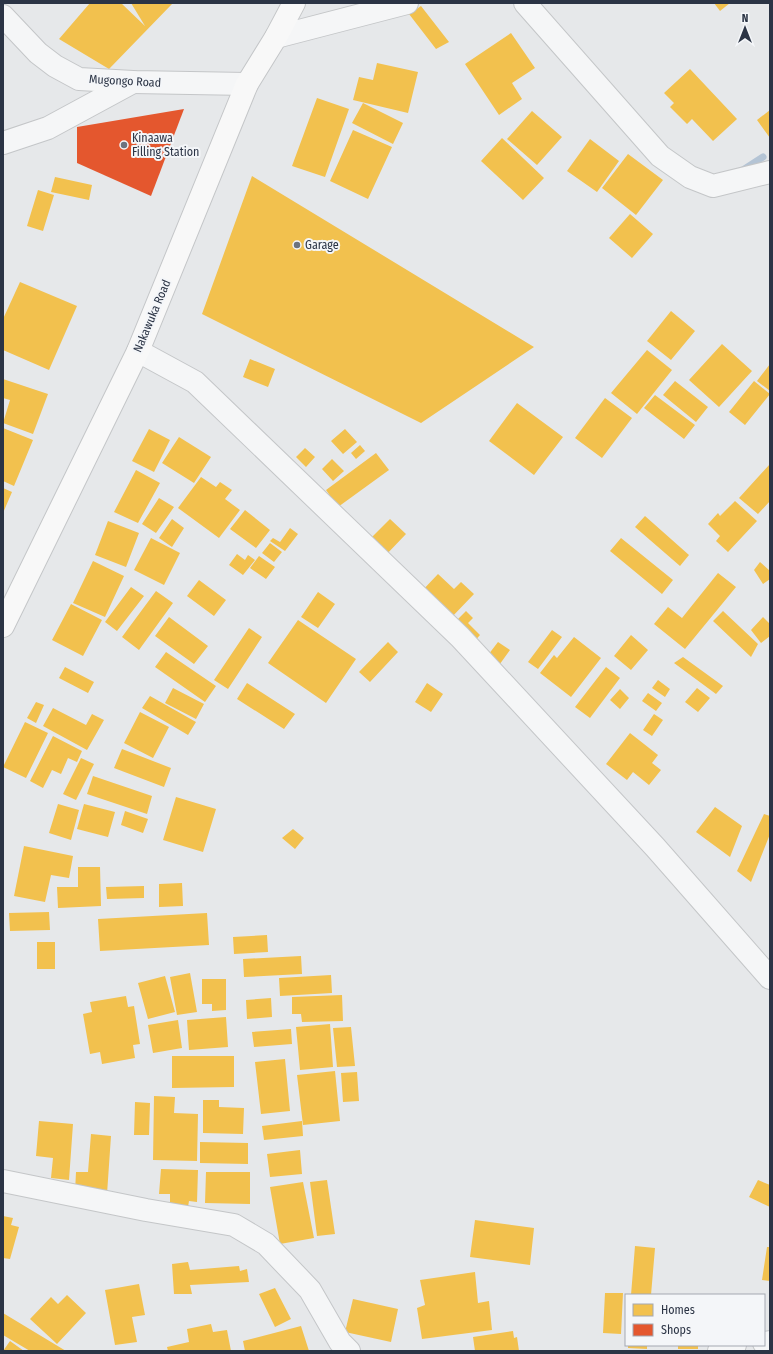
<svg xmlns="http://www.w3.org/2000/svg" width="773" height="1354" viewBox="0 0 773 1354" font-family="'Fira Sans Condensed',sans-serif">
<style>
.homes{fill:#f2c14e}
.shops{fill:#e4572e}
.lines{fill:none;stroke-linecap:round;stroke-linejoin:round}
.stream{stroke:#b4c4d5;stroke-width:7}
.minor-casing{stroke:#c4c6c8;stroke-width:24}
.tertiary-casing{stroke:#c4c6c8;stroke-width:24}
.secondary-casing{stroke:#c4c6c8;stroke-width:24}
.minor{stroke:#f5f6f7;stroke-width:22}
.tertiary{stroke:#f5f6f7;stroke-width:22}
.secondary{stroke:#f8f8f8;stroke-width:22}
.poi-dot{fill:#6c737f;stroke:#f4f6f9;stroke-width:1.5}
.labels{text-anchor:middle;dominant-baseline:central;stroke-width:4;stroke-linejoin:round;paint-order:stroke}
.street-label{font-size:12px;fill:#2b3445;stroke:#f4f6f9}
.poi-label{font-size:12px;fill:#2b3445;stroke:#f4f6f9;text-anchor:start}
</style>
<rect width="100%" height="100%" fill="#e6e8ea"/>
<!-- homes -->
<path class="homes" d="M90 3H121L145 26 131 3H173L109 69 59 39Z
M714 3H730L720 11Z
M421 6 449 42 436 49 409 14Z
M511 33 535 68 512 83 522 99 499 115 465 64Z
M377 63 418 72 408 113 353 100 359 77 373 80Z
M690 69 737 119 713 141 692 119 687 124 670 107 674 103 664 93Z
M317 98 349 109 325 177 292 166Z
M363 103 403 123 393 144 352 123Z
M770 110V138L757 120Z
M532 111 562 137 537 165 507 139Z
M353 130 392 147 368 199 330 181Z
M502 138 544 178 523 200 481 161Z
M590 139 619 161 597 192 567 171Z
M628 154 663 180 636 215 602 188Z
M252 176 534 347 421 423 202 314Z
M55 177 92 185 89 200 51 192Z
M38 190 54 195 43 231 27 226Z
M630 214 653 234 632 258 609 238Z
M20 282 77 306 49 370 3 350V319Z
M671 311 695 331 671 360 647 341Z
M722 344 752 371 719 407 689 380Z
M647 350 672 370 637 414 611 393Z
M250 359 275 369 268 387 243 377Z
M770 364V391L757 381Z
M3 379 48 394 33 434 3 423 10 400 3 398Z
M675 381 708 407 696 422 663 395Z
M754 381 770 394 745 425 729 412Z
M655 395 695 425 684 439 644 408Z
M605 398 632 418 602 458 575 438Z
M517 403 563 437 534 475 489 441Z
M3 428 33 440 14 486 3 481Z
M149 429 170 440 154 472 132 461Z
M345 429 357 442 343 454 331 441Z
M179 437 211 457 194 483 162 463Z
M360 445 365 451 356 459 351 453Z
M305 448 315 457 306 467 296 457Z
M376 453 389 470 338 507 326 490Z
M332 459 344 471 333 481 322 469Z
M770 464V501L758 514 739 498Z
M136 470 160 483 138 523 114 512Z
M201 477 216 487 220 482 232 490 225 499 240 510 219 538 178 508Z
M3 488 12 492 3 513Z
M159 498 174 507 156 533 142 524Z
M735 501 757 521 728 552 716 541 720 536 708 524 718 513 720 516Z
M245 510 270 530 256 548 230 529Z
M645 516 689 555 680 566 635 527Z
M172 519 184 528 172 547 159 538Z
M390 519 406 534 384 557 368 541Z
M108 521 139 533 126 567 95 555Z
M290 528 298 534 285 551 270 541 273 538 280 542Z
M151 538 180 553 164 585 134 570Z
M621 538 673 580 662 594 610 551Z
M270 543 282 552 274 562 262 553Z
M237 554 245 560 248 555 255 560 243 575 229 565Z
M259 556 275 567 266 579 250 568Z
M93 561 124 576 105 617 73 603Z
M760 562 770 571V579L763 584 754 570Z
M718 573 736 587 685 649 654 624 668 607 682 618Z
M438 574 454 589 461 582 474 594 449 620 420 593Z
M199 580 226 600 214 616 187 596Z
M131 587 144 596 117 631 105 622Z
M156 591 173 603 139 650 122 637Z
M318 592 335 604 318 628 301 617Z
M71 604 102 620 83 656 52 640Z
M466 611 473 618 468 623 480 635 473 643 453 624Z
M723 611 758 644 751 657 713 621Z
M169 617 208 646 194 664 155 636Z
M763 617 770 624V636L761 643 751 630Z
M298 620 356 659 326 703 268 663Z
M249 628 262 637 228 689 214 680Z
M552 630 562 637 538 669 528 662Z
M631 635 648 650 631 670 614 656Z
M574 637 601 658 571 697 540 673 554 655 557 658Z
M388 642 398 652 370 682 359 672Z
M498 642 510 650 497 668 485 659Z
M166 652 216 686 205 702 155 667Z
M683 657 723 686 716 694 674 663Z
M65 667 94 682 88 693 59 678Z
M606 667 620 678 590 718 575 707Z
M658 680 670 689 665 697 652 688Z
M247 683 295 714 284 729 237 699Z
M427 683 443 694 431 712 415 702Z
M173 688 204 704 196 719 165 703Z
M697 688 710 698 698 712 685 702Z
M620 689 629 698 620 709 610 700Z
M648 693 662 703 656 711 642 701Z
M150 696 196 722 188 735 142 708Z
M36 702 44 705 36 723 27 718Z
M53 708 86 725 92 714 104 720 87 750 43 726Z
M140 712 169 727 153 758 124 743Z
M654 714 663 720 652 736 643 730Z
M25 722 48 733 26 778 3 767Z
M630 733 658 755 652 763 661 770 649 785 633 772 627 780 606 764Z
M53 736 82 751 77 762 68 758 61 774 52 770 43 788 30 781Z
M122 749 171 768 164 787 114 768Z
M81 758 94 764 76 800 63 794Z
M93 776 152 796 147 814 87 794Z
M176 797 216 809 203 852 163 840Z
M58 804 79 810 71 840 49 833Z
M84 804 115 812 108 837 77 829Z
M715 807 742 826 730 857 696 832Z
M125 811 148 819 143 833 121 825Z
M764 814 770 816V834L751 882 737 871Z
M293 829 304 838 295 849 282 838Z
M24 846 73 856 69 878 51 875 45 902 14 896Z
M78 867H100L101 906 58 908 57 887H78Z
M182 883 183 906 159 907V884Z
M144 886V898L107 899 106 887Z
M49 912 50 930 10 931 9 913Z
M207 913 209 945 100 951 98 919Z
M267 935 268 952 234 954 233 937Z
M37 942H55V969H37Z
M301 956 302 974 244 977 243 959Z
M190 973 197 1012 177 1015 170 977Z
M331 975 332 993 280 996 279 978Z
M165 976 175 1012 148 1019 138 983Z
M202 979H226V1010L212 1011V1004H202Z
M342 995 343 1021 302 1022 301 1014H292V997Z
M126 996 128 1007 134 1006 140 1044 133 1045 135 1058 102 1064 100 1052 90 1054 83 1014 92 1012 90 1002Z
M271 998 272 1017 247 1019 246 1000Z
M226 1017 228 1047 189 1050 187 1020Z
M178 1020 182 1048 153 1053 148 1025Z
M330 1024 333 1067 300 1070 296 1027Z
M351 1027 355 1066 337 1067 333 1028Z
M291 1029 292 1044 254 1047 252 1032Z
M172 1056H234V1087L172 1088Z
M285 1059 290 1111 261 1114 255 1062Z
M335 1071 340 1121 303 1125 297 1075Z
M357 1072 359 1101 343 1102 341 1073Z
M154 1096 175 1097 174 1113 198 1114 197 1161 153 1160Z
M203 1100H219V1107L244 1108 243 1134 203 1133Z
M135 1102 150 1103 149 1135H134Z
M39 1121 73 1124 69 1180 51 1178 53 1158 36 1156Z
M302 1121 303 1136 264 1140 262 1126Z
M91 1134 111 1136 107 1194 75 1192 76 1172H88Z
M200 1142 248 1143V1164L200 1163Z
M300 1150 302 1174 270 1177 267 1154Z
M161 1169 198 1170 197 1202 189 1201 188 1207 170 1206V1194H159Z
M206 1172H250V1204L205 1203Z
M327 1180 335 1234 317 1236 310 1182Z
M758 1180 770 1185V1207L749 1197Z
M303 1182 314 1238 280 1244 270 1187Z
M3 1216 13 1218 11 1225 19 1227 10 1259 3 1258Z
M475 1220 534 1228 530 1265 470 1257Z
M635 1246 655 1248 651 1295H631Z
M767 1247H770V1281L762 1280Z
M188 1262 190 1270 239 1266 240 1271 247 1269 249 1282 190 1285 192 1294H174L172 1264Z
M475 1272 478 1303 489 1301 492 1330 422 1339 417 1308 425 1305 420 1280Z
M139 1284 145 1315 132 1317 137 1342 115 1345 105 1290Z
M275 1288 291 1319 275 1327 259 1294Z
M605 1293H623L621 1334 603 1333Z
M67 1295 86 1313 57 1344 30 1319 51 1297 58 1304Z
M353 1299 398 1309 391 1342 345 1332Z
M3 1313 66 1351H30L3 1335Z
M211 1324 213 1332 227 1330 231 1351H168L167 1347 189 1342 187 1329Z
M301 1326 309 1351H245L243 1341Z
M513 1331 514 1338 517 1337 519 1351H475L473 1337Z
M10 1341 24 1351H3Z
M628 1345H647V1349L628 1348Z
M678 1345H698V1349H678Z"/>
<!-- shops -->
<path class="shops" d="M184 109 151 196 77 163V127Z"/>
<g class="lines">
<!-- stream -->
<path class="stream" d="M743 170 763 157"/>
<defs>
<path id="minor" d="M525 3 660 156 690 177 713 186 770 172
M276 37 407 3
M3 143 48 128 133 82
M3 1181 146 1210 234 1225 266 1244 310 1290 340 1342 349 1351
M764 1343 770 1342
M719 1351 735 1345"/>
<path id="tertiary" d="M3 16 38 53 55 66 79 79 133 82 247 84
M138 351 195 382 460 637 655 847 770 978"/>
<path id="secondary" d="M3 626 138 351 247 84 276 37 294 3"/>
</defs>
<!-- minor casing -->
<use href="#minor" class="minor-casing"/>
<!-- tertiary casing -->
<use href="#tertiary" class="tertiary-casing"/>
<!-- secondary casing -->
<use href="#secondary" class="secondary-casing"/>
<!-- minor -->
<use href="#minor" class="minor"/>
<!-- tertiary -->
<use href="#tertiary" class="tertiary"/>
<!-- secondary -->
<use href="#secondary" class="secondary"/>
</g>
<!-- markers -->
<g class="poi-dot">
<circle cx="124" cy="145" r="4"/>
<circle cx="297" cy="245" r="4"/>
</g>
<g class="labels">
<!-- street labels -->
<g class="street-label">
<text transform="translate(125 81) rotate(3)">Mugongo Road</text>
<text transform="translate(152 316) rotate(-67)">Nakawuka Road</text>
</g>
<!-- poi labels -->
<g class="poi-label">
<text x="132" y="138">Kinaawa<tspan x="132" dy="14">Filling Station</tspan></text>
<text x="305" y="245">Garage</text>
</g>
</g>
<!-- border -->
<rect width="773" height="1354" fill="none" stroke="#2b3445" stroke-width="8"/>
<!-- legend -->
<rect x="625" y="1294" width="140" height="52" fill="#f4f6f9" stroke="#a4a8b1"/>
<rect x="633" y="1304" width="20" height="12" fill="#f2c14e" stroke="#a4a8b1"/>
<text x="661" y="1314" font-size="12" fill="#2b3445">Homes</text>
<rect x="633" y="1324" width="20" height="12" fill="#e4572e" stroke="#a4a8b1"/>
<text x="661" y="1334" font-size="12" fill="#2b3445">Shops</text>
<!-- north arrow -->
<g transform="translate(745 28)" stroke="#f4f6f9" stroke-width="3" paint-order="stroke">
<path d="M0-3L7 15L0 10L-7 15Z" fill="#2b3445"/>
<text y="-6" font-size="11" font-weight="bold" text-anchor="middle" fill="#2b3445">N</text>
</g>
</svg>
